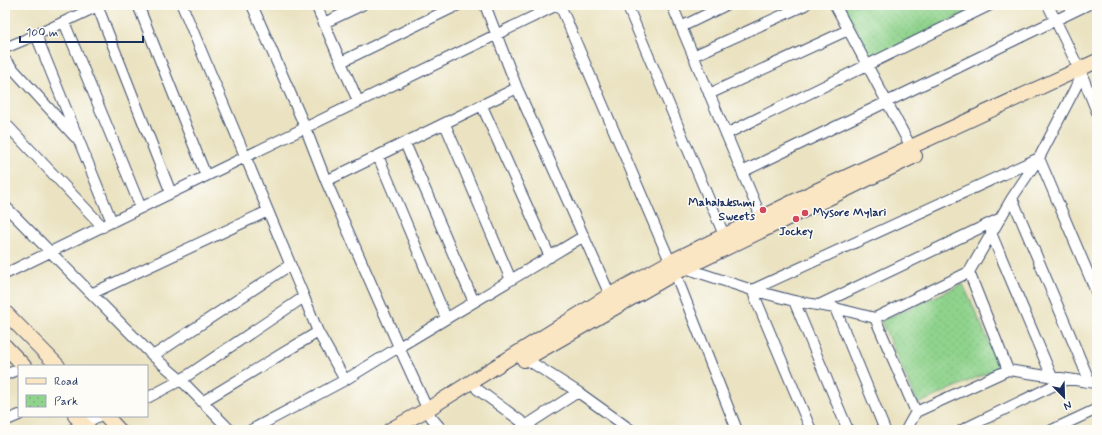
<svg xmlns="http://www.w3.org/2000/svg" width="1102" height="435" viewBox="0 0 1102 435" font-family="Mynerve,sans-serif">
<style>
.park{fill:url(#park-dots);stroke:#558175}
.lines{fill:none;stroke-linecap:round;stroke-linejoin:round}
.street-casing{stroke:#3a4a6d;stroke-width:12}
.secondary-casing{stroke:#3a4a6d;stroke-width:16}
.street{stroke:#fff;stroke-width:10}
.secondary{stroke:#fbe6c4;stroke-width:14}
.poi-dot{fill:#d1495b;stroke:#fdfcf7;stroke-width:1.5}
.labels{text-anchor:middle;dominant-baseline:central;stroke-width:3;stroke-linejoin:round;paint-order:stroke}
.poi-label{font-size:12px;font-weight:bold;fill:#1b2f5e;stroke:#fdfcf7;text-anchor:end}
</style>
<defs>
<pattern id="park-dots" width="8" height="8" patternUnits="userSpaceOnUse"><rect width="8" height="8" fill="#8fd38c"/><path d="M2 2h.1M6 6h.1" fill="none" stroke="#7bb57b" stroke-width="1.8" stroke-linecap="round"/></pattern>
</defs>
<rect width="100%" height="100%" fill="#fdfcf7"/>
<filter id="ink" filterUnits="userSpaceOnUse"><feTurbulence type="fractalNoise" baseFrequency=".025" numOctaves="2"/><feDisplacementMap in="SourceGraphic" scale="8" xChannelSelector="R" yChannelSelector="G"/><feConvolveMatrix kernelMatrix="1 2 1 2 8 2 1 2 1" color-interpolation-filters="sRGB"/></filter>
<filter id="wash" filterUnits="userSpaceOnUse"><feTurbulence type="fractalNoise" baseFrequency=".012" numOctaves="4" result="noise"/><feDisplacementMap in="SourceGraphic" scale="16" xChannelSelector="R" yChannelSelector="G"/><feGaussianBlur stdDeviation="0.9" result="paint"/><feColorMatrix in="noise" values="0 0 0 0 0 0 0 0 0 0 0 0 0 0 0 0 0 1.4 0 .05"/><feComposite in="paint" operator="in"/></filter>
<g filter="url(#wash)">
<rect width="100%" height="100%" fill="#eae2c0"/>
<!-- park -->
<path class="park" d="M844 5H981L871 60Z
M963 284 1000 367 918 404 881 321Z"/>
</g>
<g filter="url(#ink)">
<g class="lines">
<defs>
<path id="street" d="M97 5 171 193
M138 5 206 176
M182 5 304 297
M252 5 305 127 326 181 399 347 584 236
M316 5 358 101
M485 5 517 88 610 295
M560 5 675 273 737 430
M627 5 724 235
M672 5 761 217
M835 5 911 147
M1048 5 1082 75 1097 112
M64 22 141 208
M324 23 362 5
M681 27 726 5
M36 35 112 222
M5 48 36 35 100 5
M693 56 805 5
M5 60 75 137
M341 62 458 5
M709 94 848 30
M482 106 550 257
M5 123 103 227
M445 124 511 280
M726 134 990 5
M405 143 474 302
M378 156 446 318
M742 172 1087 5
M326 181 517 88
M1012 198 1090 382
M5 206 153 356 181 380 230 430
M991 233 1052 377
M685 268 752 290 794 301 835 308 875 318
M969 272 1008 370 916 412 875 318 969 272 1012 198 1039 158 1082 75
M5 274 557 5
M93 293 268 211
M794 301 848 430
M819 305 999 219
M835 308 885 430
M153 356 290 265
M526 359 578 392 631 430
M1008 370 1095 383
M5 375 19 369
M477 389 533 430
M147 398 181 380 304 297 318 332 345 380
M202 402 318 332
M5 421 19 415
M71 430 99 416
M251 430 345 380 399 347 431 417 442 430
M519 430 578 392
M811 430 752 290 1039 158 1097 294
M906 430 916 412
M962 430 1067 379
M1052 430 1097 409"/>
<path id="secondary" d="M5 312 58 366
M5 346 24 366
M524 360 675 273 915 156
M75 416 90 430
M106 416 119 430
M390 430 428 409 610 295 670 262 809 194 1097 61"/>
</defs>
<!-- street casing -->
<use href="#street" class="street-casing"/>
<!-- secondary casing -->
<use href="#secondary" class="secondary-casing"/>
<!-- street -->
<use href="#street" class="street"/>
<!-- secondary -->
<use href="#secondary" class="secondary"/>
</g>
</g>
<!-- markers -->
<g class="poi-dot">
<circle cx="763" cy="210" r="4"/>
<circle cx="805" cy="213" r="4"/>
<circle cx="796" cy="219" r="4"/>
</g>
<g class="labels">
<!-- poi labels -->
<g class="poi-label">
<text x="755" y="203">Mahalakshmi<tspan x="755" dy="14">Sweets</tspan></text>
<text x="813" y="213" text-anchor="start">Mysore Mylari</text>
<text x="796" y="232" text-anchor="middle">Jockey</text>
</g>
</g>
<!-- margin -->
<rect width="1102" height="435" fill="none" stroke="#fdfcf7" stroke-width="20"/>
<!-- legend -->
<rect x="18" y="365" width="130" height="52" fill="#fdfcf7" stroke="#a3aaba"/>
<rect x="26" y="378" width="20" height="6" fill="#fbe6c4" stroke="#a3aaba"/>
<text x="54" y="385" font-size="12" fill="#1b2f5e">Road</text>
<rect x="26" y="395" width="20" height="12" fill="url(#park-dots)" stroke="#a3aaba"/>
<text x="54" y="405" font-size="12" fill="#1b2f5e">Park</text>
<!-- north arrow -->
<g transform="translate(1064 397) rotate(157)" stroke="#fdfcf7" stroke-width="3" paint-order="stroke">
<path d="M0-3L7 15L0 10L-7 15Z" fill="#1b2f5e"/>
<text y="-6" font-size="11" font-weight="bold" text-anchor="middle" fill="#1b2f5e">N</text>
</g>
<!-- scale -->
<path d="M20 36v6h123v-6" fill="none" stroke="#1b2f5e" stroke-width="2"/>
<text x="26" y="36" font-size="12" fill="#1b2f5e" stroke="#fdfcf7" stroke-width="3" paint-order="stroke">100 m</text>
</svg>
